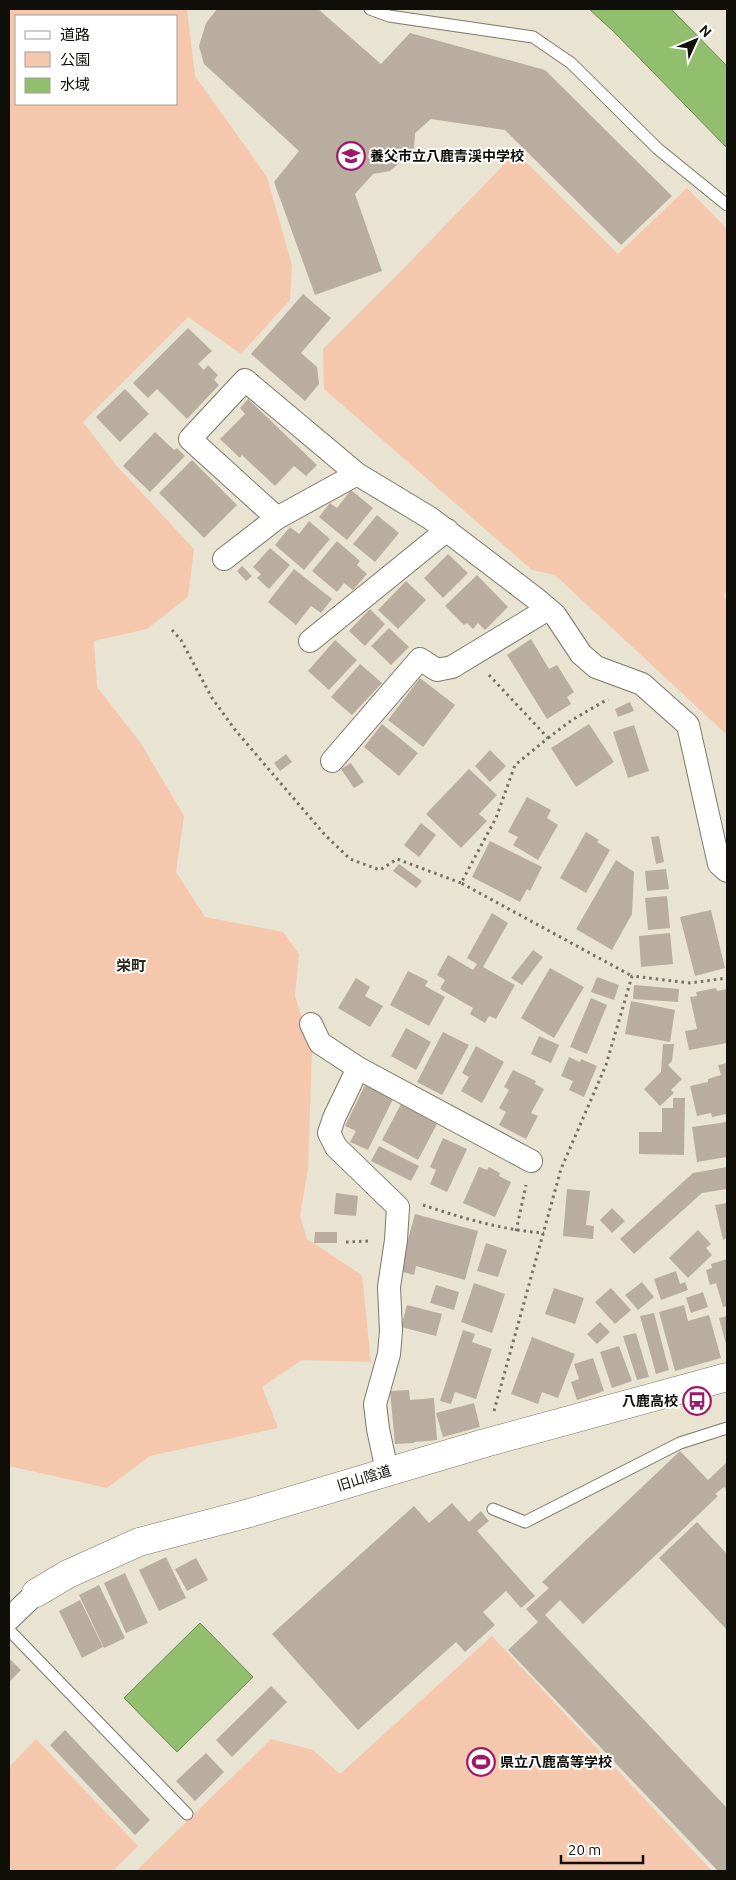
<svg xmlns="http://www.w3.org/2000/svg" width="736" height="1880" viewBox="0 0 736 1880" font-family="Ubuntu,'Noto Sans JP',sans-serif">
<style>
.green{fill:#f5c7ad;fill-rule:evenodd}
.water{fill:#91bf6e;stroke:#6a8a4f}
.building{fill:#b9ad9f}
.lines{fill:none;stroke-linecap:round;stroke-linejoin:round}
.service-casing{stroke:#7c7768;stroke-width:13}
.minor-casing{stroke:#7c7768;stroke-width:24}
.tertiary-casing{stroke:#7c7768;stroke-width:29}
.path{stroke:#747166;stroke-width:3;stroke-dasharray:2.5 4;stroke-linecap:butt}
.service{stroke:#fff;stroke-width:11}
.minor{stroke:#fff;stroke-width:22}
.tertiary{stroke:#fff;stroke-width:28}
.labels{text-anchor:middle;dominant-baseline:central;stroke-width:4;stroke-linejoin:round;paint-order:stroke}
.poi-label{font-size:14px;font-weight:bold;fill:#0f0e08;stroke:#fff;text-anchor:start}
.street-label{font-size:14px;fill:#0f0e08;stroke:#fff}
.neighbourhood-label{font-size:15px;font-weight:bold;fill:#2e291c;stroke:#fff}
</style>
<rect width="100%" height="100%" fill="#e9e3d1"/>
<!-- green -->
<path class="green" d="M9 9H187L195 76 267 177 292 265 290 300 241 354 188 317 83 422 116 465 194 549 188 597 147 629 94 641 97 687 140 742 184 816 176 872 205 917 283 932 299 954 295 996 312 1051 308 1168 300 1216 307 1239 362 1275 371 1362 302 1360 262 1387 278 1428 150 1456 107 1488 9 1466ZM16 16H176V104H16Z
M516 152 618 254 687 188 727 229V591L723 596 727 600V735L555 575 532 570 324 389 323 349 409 263Z
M492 1636 712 1871H136L271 1739 313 1750 340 1774Z
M36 1739 138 1846 113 1871H9V1767Z"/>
<!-- water -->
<path class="water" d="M589 9H671L727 66V148L613 31Z
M200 1623 253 1677 177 1752 124 1698Z"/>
<!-- building -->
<path class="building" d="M217 9H318L381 64 410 33 545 70 672 196 621 245 505 130 431 119 415 133 414 148 403 160 390 171 373 174 355 194 382 271 315 295 274 182 299 151 204 64 199 46 206 23Z
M303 294 331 318 301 353 317 367 319 384 305 401 251 354Z
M188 328 212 351 198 364 204 370 208 365 218 375 214 380 219 385 187 419 157 389 148 398 133 383Z
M125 389 149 414 120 442 96 417Z
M248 399 317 465 306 476 294 466 275 486 242 455 240 458 220 439 245 414 240 408Z
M155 432 174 450 177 448 185 456 150 492 123 466Z
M192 460 237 505 204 538 159 493Z
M351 490 373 508 347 540 319 517 330 503 337 508Z
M377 515 399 533 375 562 353 544Z
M309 521 330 539 304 570 275 545 290 527 299 534Z
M337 541 360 561 357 565 367 574 353 590 344 583 337 592 312 571Z
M270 548 290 565 269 589 257 578 261 574 253 567Z
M448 554 468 573 443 598 424 578Z
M242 566 252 576 246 581 237 571Z
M294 569 332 599 321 613 311 606 296 625 268 602Z
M477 575 508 607 485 630 478 623 473 629 467 623 464 625 445 606Z
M406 581 426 600 398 629 378 610Z
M370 609 385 624 365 646 349 631Z
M389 628 409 647 391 665 371 646Z
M531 639 549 669 557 665 574 692 567 697 571 704 547 719 507 655Z
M335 640 357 660 329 690 308 671Z
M360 664 382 683 352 715 331 697Z
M420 678 455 705 423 747 388 720Z
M630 702 634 711 618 717 615 709Z
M382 724 418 753 399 776 364 747Z
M589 724 614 762 576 787 551 748Z
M634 725 649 771 628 778 613 732Z
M490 750 506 766 490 782 475 766Z
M286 754 292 762 280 771 274 763Z
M351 763 364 782 354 788 341 769Z
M469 769 497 795 479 814 487 821 461 848 426 814Z
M527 797 551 810 547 818 558 825 538 860 513 845 518 837 508 832Z
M421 823 436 835 419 857 404 845Z
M586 832 599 840 597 842 610 850 586 893 560 878Z
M659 836 664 862 656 864 651 837Z
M490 841 542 867 530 891 527 889 520 902 472 877Z
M616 860 634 872 632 914 612 950 576 929Z
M399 864 422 881 416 888 393 871Z
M666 869 669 889 647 891 645 871Z
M667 896 670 928 648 930 645 898Z
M711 910 725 968 695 976 680 917Z
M492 913 508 923 483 967 515 985 496 1019 489 1016 485 1023 470 1014 473 1008 440 989 445 980 437 975 448 955 473 970 477 964 467 958Z
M670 933 673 964 641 967 639 936Z
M533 950 543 957 522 985 511 978Z
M550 968 584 987 554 1038 521 1018Z
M408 971 428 981 425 986 445 997 429 1026 390 1005Z
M597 977 619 985 614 1000 591 992Z
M356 978 370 987 365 996 383 1006 370 1027 338 1008Z
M634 985 679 989 678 1002 633 999Z
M716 988 717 991 727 989V1043L689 1050 685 1031 697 1029 690 997 697 996 696 992Z
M591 998 607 1005 587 1054 570 1047Z
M631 1001 675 1010 670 1042 625 1034Z
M406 1028 431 1042 416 1070 391 1056Z
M443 1032 469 1045 442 1095 417 1082Z
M539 1036 559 1045 551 1063 531 1054Z
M663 1044H674L672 1061 668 1065 682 1079 671 1090 674 1093 660 1106 644 1089 661 1072Z
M476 1046 504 1062 482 1103 461 1091 469 1077 462 1073Z
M569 1057 580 1062 581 1059 597 1066 584 1097 569 1090 573 1081 561 1076Z
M727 1063V1114L712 1117 711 1113 697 1116 690 1086 708 1082V1079L721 1075 718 1065Z
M513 1070 536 1081 535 1084 544 1089 531 1113 538 1116 526 1139 499 1125 506 1112 499 1108 509 1090 504 1087Z
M365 1085 393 1099 368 1150 350 1142 356 1131 345 1126Z
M673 1098H685L684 1155 639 1154V1132H662V1108H673Z
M401 1104 437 1124 418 1160 382 1140Z
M727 1122V1157L697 1162 692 1127Z
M443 1138 467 1149 447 1192 430 1184 436 1170 430 1167Z
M379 1146 419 1166 411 1181 371 1161Z
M479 1167 487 1170 489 1167 500 1173 499 1176 511 1182 495 1217 463 1203Z
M727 1167V1189L702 1193 634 1254 620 1239 693 1173Z
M567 1189 590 1191 586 1225 594 1226 593 1239 563 1236Z
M336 1193 358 1196 356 1216 334 1214Z
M727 1203V1238L723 1240 715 1205Z
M612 1208 625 1221 612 1233 600 1220Z
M415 1214 478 1231 465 1280 416 1266 414 1275 399 1271Z
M698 1230 711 1244 706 1248 712 1255 688 1278 669 1258Z
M315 1232H337V1243H314Z
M486 1243 507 1250 498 1277 477 1271Z
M727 1259V1306L723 1307 716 1283 710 1285 706 1270 712 1268 711 1264Z
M676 1271 680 1284 685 1282 688 1290 661 1300 654 1279Z
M642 1282 654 1297 638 1310 625 1295Z
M474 1283 505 1294 492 1333 461 1322Z
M436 1285 459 1292 454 1310 430 1303Z
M554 1288 584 1298 575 1324 545 1314Z
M611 1288 631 1310 615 1324 595 1302Z
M703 1292 708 1307 691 1313 686 1298Z
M407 1305 442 1314 436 1336 401 1327Z
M684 1305 688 1321 709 1315 721 1358 675 1371 659 1312Z
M654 1313 669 1370 656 1374 640 1316Z
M727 1316V1348L719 1318Z
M600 1322 610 1332 597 1344 587 1334Z
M463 1330 475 1334 472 1342 492 1349 476 1399 455 1392 451 1404 440 1401Z
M636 1333 649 1377 637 1380 623 1336Z
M532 1337 575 1354 558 1398 542 1392 538 1404 511 1394Z
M619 1346 632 1381 612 1388 600 1352Z
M593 1358 604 1391 577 1400 571 1382 579 1379 574 1364Z
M409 1390 410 1400 434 1398 437 1440 414 1442 413 1429 414 1443 395 1444 390 1391Z
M474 1403 480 1427 443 1437 436 1413Z
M680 1451 708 1480 727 1462V1491L724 1487 715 1494 718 1496 583 1624 560 1600 545 1615 727 1808V1871H718L508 1650 538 1622 526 1609 549 1588 542 1582Z
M452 1503 469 1522 481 1511 489 1521 477 1531 535 1596 521 1608 506 1591 483 1612 495 1625 465 1652 456 1642 358 1730 272 1634 414 1506 429 1523Z
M697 1522 727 1554V1630L659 1558Z
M166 1557 186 1598 159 1611 139 1570Z
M196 1558 208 1580 187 1591 175 1569Z
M125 1573 148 1623 126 1633 104 1583Z
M99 1585 125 1638 104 1648 79 1595Z
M80 1600 103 1647 82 1658 59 1611Z
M9 1658 21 1670 9 1682Z
M271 1686 287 1702 232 1757 216 1740Z
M65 1730 150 1820 135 1835 50 1745Z
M206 1753 224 1772 195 1801 176 1781Z"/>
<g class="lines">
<defs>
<path id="service" d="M370 9 389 16 533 37 571 63 658 149 727 205
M493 1509 525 1522 680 1443 727 1428
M9 1630 187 1814"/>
<path id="minor" d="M277 518 190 439 245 380 357 474 430 518 535 598 555 615 581 654 596 667 642 684 688 725 719 864 727 871
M224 559 277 518 357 474
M310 641 447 530
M332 761 420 659 437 670 452 667 548 609
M311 1024 320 1043 358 1068
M387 1471 378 1429 375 1404 389 1354 391 1331 389 1287 396 1240 398 1207 336 1147 329 1133 334 1118 358 1068 531 1161
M9 1619 36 1593"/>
<path id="tertiary" d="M36 1593 68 1574 139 1542 246 1514 485 1443 727 1377"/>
</defs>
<!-- service casing -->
<use href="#service" class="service-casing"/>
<!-- minor casing -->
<use href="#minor" class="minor-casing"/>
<!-- tertiary casing -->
<use href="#tertiary" class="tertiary-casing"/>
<!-- path -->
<path class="path" d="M172 630 181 640 212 698 236 731 325 835 350 859 380 870 397 859 461 883
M489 675 548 738 515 765 496 818 461 883 632 976
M548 738 572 720 608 699
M423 1205C462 1218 502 1230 544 1233
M516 1231 526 1185
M346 1242 370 1241
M494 1411 561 1169 606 1065 632 976 690 983 727 978"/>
<!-- service -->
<use href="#service" class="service"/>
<!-- minor -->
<use href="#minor" class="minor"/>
<!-- tertiary -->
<use href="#tertiary" class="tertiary"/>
</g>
<!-- icons -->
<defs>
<symbol id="school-ring" viewBox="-11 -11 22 22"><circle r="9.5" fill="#fff" stroke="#9e1868" stroke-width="1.5"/><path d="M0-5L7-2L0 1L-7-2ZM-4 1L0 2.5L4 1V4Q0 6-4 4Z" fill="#9e1868"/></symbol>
<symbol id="bus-ring" viewBox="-11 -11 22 22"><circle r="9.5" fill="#fff" stroke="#9e1868" stroke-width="1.5"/><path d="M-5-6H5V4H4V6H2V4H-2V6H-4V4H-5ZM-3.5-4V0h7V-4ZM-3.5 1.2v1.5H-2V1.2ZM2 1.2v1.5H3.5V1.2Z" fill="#9e1868"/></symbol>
<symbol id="stadium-ring" viewBox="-11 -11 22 22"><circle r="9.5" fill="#fff" stroke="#9e1868" stroke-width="1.5"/><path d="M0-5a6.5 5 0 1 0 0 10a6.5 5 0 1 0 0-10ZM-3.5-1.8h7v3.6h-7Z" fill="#9e1868"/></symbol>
</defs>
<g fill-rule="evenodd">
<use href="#school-ring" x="335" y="140" width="32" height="32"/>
<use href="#bus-ring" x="681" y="1385" width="32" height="32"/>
<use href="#stadium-ring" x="465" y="1746" width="32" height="32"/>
</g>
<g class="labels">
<!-- poi labels -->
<g class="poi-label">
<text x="370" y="156">養父市立八鹿青渓中学校</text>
<text x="678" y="1401" text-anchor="end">八鹿高校</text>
<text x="500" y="1762">県立八鹿高等学校</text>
</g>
<!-- street labels -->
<g class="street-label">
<text transform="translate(364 1478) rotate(-17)">旧山陰道</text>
</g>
<!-- neighbourhood labels -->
<g class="neighbourhood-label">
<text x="131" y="965">栄町</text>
</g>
</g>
<!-- border -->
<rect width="736" height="1880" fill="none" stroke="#0f0e08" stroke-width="20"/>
<!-- legend -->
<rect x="15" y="15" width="162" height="90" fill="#ffffff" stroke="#9f9f9c"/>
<rect x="25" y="31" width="25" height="8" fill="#ffffff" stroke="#9f9f9c"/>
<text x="60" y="40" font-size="15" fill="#0f0e08">道路</text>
<rect x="25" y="52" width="25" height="15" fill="#f5c7ad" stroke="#9f9f9c"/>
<text x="60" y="65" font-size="15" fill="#0f0e08">公園</text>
<rect x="25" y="78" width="25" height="15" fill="#91bf6e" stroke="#9f9f9c"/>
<text x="60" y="90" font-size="15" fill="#0f0e08">水域</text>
<!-- north arrow -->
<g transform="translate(696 40) rotate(46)" stroke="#ffffff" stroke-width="4" paint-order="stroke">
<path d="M0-4L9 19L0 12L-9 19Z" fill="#0f0e08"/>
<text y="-8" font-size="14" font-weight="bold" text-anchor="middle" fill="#0f0e08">N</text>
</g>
<!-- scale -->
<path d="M561 1855v8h82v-8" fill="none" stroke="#0f0e08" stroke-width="2.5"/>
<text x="568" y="1855" font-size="15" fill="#0f0e08" stroke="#ffffff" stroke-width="4" paint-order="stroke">20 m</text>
</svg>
